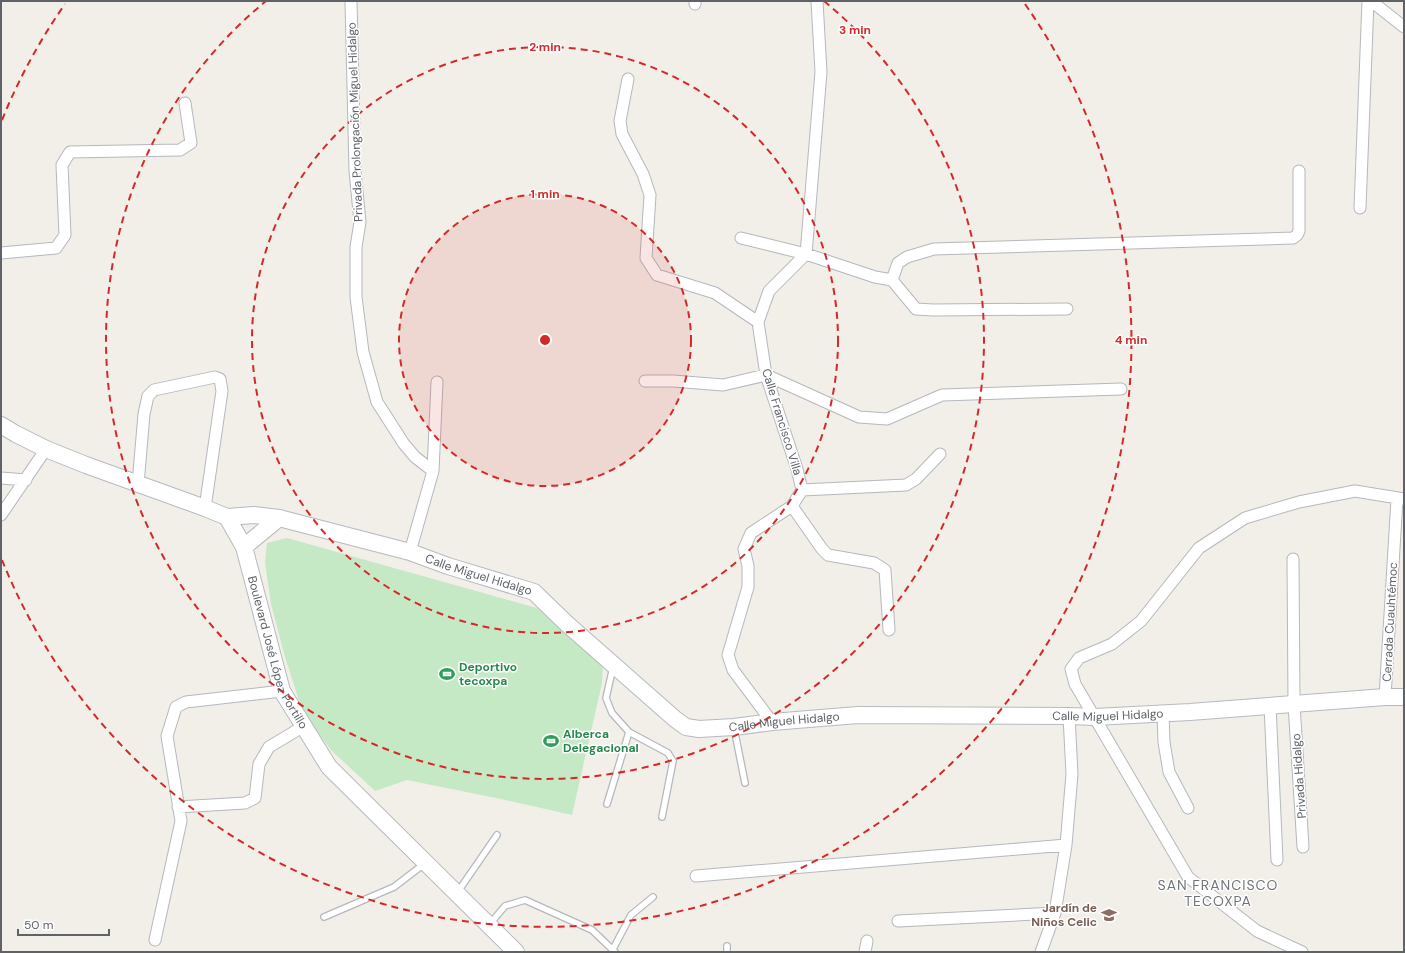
<svg xmlns="http://www.w3.org/2000/svg" width="1405" height="953" viewBox="0 0 1405 953" font-family="'DM Sans',sans-serif">
<style>
.green{fill:#c5e8c5}
.lines{fill:none;stroke-linecap:round;stroke-linejoin:round}
.lane-casing{stroke:#b5b8bc;stroke-width:8}
.street-casing{stroke:#b5b8bc;stroke-width:13}
.secondary-casing{stroke:#b6babf;stroke-width:18}
.lane{stroke:#fff;stroke-width:5.5}
.street{stroke:#fff;stroke-width:11}
.secondary{stroke:#fff;stroke-width:16}
.ring{fill:none;stroke:#d62828;stroke-width:2;stroke-dasharray:7 5}
.labels{text-anchor:middle;dominant-baseline:central;stroke-width:3;stroke-linejoin:round;paint-order:stroke}
.street-label{font-size:12px;fill:#5f6368;stroke:#fff}
.leisure-label{font-size:12px;font-weight:bold;fill:#27864d;stroke:#fff;text-anchor:start}
.education-label{font-size:12px;font-weight:bold;fill:#785e54;stroke:#fff;text-anchor:end}
.quarter-label{font-size:14px;letter-spacing:1px;fill:#70757a;stroke:#fff}
.centre{fill:#d62828;stroke:#fff;stroke-width:2}
.ring-label{font-size:12px;text-anchor:middle;font-weight:bold;fill:#d62828;stroke:#fff;stroke-width:3;stroke-linejoin:round;paint-order:stroke}
</style>
<rect width="100%" height="100%" fill="#f1efe8"/>
<!-- green -->
<path class="green" d="M287 538 537 608 603 665 602 683 572 815 501 799 407 780 375 791 331 750 303 713 285 657 271 604 265 563 267 543Z"/>
<g class="lines">
<defs>
<path id="lane" d="M613 667 606 698 612 713 629 732
M734 728 745 783
M607 804 629 732 668 753 673 761 662 817
M457 893 497 835
M324 917 394 887 424 864
M489 925 505 906 525 900 592 930 615 952
M613 949 631 915 653 897
M727 952V946"/>
<path id="street" d="M351 1 355 171 360 222 356 247V297L363 352 377 402 404 444 415 457 433 471 410 552
M695 1V4
M1371 1 1404 27
M628 79 620 121 622 134 643 174 650 195 646 258 657 275 715 293 758 322
M1360 208 1368 1
M741 238 806 254 875 277 892 280 898 263 907 257 934 249 1293 238 1297 235 1299 231V171
M1 253 56 248 65 235 62 165 70 152 180 150 191 143 185 103
M892 280 916 309 933 310 1067 309
M645 381H673L723 385 766 375 859 417 887 419 942 395 1121 389
M433 471 437 382
M1 478 26 480
M138 484 144 414 148 396 154 390 215 377 220 379 222 391 205 508
M802 490 906 485 916 479 940 454
M792 506 822 549 828 555 874 563 885 570 889 630
M1 515 46 449
M1293 559 1294 704 1303 847
M1385 697 1397 499
M1270 705 1277 860
M1163 713 1164 742 1169 772 1188 808
M772 722 733 670 728 655 748 587V566L744 549 751 533 792 506 802 490 797 469 766 375 758 322 769 291 806 254 821 72 817 1
M178 807 245 803 255 798 259 764 269 747 304 726
M696 876 1066 845
M898 921 1055 913
M155 940 181 821 167 736 176 707 186 702 282 691
M865 952 867 941
M1041 952 1055 913 1066 845 1072 774 1069 716
M1302 952 1257 931 1188 877 1075 684 1071 669 1079 658 1112 644 1141 621 1199 548 1245 518 1299 502 1355 491 1404 499"/>
<g id="secondary">
<path id="s1" d="M1 425 16 434 46 449 86 465 205 508 227 517 244 547 282 691 329 767 516 952"/>
<path id="s2" d="M227 517 254 515 279 518 410 552 448 566 534 592 566 623 675 719 686 727 699 729 734 727 772 722 858 715 1069 716 1095 717 1190 712 1385 697H1404"/>
<path d="M244 547 279 518"/>
</g>
</defs>
<!-- lane casing -->
<use href="#lane" class="lane-casing"/>
<!-- street casing -->
<use href="#street" class="street-casing"/>
<!-- secondary casing -->
<use href="#secondary" class="secondary-casing"/>
<!-- lane -->
<use href="#lane" class="lane"/>
<!-- street -->
<use href="#street" class="street"/>
<!-- secondary -->
<use href="#secondary" class="secondary"/>
</g>
<!-- distance rings -->
<circle cx="545" cy="340" r="146" fill="#d62828" fill-opacity=".12"/>
<g class="ring">
<circle cx="545" cy="340" r="146"/>
<circle cx="545" cy="340" r="293"/>
<path d="M824 1A439 439 0 1 1 266 1"/>
<path d="M2 120A586 586 0 0 1 65 4M1025 4A586 586 0 1 1 2 560"/>
</g>
<!-- icons -->
<defs>
<symbol id="stadium-bare" viewBox="-9 -9 18 18"><path d="M0-5a6.5 5 0 1 0 0 10a6.5 5 0 1 0 0-10ZM-3.5-1.8h7v3.6h-7Z" fill="#2e9e5b" stroke="#fff" stroke-width="2.5" paint-order="stroke"/></symbol>
<symbol id="school-bare" viewBox="-9 -9 18 18"><path d="M0-5L7-2L0 1L-7-2ZM-4 1L0 2.5L4 1V4Q0 6-4 4Z" fill="#8d6e63" stroke="#fff" stroke-width="2.5" paint-order="stroke"/></symbol>
</defs>
<g fill-rule="evenodd">
<use href="#stadium-bare" x="436" y="663" width="22" height="22"/>
<use href="#stadium-bare" x="540" y="730" width="22" height="22"/>
<use href="#school-bare" x="1098" y="904" width="22" height="22"/>
</g>
<g class="labels">
<!-- street labels -->
<g class="street-label">
<text transform="translate(355 122) rotate(-92)">Privada Prolongación Miguel Hidalgo</text>
<text transform="translate(782 422) rotate(73)">Calle Francisco Villa</text>
<text stroke="none"><textPath href="#s2" startOffset="260">Calle Miguel Hidalgo</textPath></text>
<text transform="translate(1390 622) rotate(-87)">Cerrada Cuauhtémoc</text>
<text stroke="none"><textPath href="#s1" startOffset="390">Boulevard José López Portillo</textPath></text>
<text stroke="none"><textPath href="#s2" startOffset="944">Calle Miguel Hidalgo</textPath></text>
<text stroke="none"><textPath href="#s2" startOffset="620">Calle Miguel Hidalgo</textPath></text>
<text transform="translate(1299 776) rotate(-94)">Privada Hidalgo</text>
</g>
<!-- leisure labels -->
<g class="leisure-label">
<text x="459" y="667">Deportivo<tspan x="459" dy="14">tecoxpa</tspan></text>
<text x="563" y="734">Alberca<tspan x="563" dy="14">Delegacional</tspan></text>
</g>
<!-- education labels -->
<g class="education-label">
<text x="1097" y="908">Jardín de<tspan x="1097" dy="14">Niños Celic</tspan></text>
</g>
<!-- quarter labels -->
<g class="quarter-label">
<text x="1218" y="885">SAN FRANCISCO<tspan x="1218" dy="16">TECOXPA</tspan></text>
</g>
</g>
<circle cx="545" cy="340" r="6" class="centre"/>
<g class="ring-label">
<text x="855" y="34">3 min</text>
<text x="545" y="51">2 min</text>
<text x="545" y="198">1 min</text>
<text x="1131" y="344">4 min</text>
</g>
<!-- border -->
<rect width="1405" height="953" fill="none" stroke="#5f6368" stroke-width="4"/>
<!-- scale -->
<path d="M18 929v6h91v-6" fill="none" stroke="#5f6368" stroke-width="2"/>
<text x="24" y="929" font-size="12" fill="#5f6368" stroke="#ffffff" stroke-width="3" paint-order="stroke">50 m</text>
</svg>
